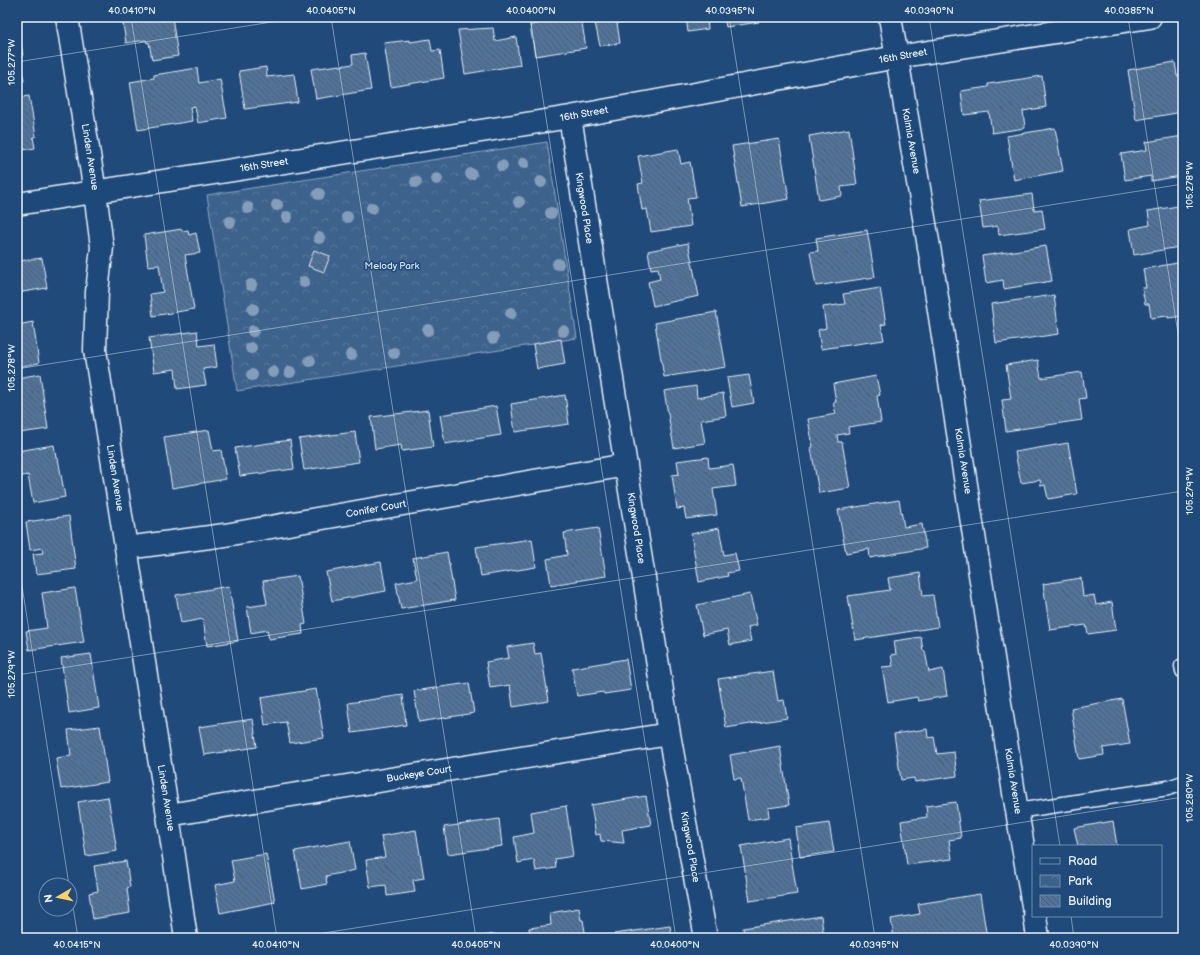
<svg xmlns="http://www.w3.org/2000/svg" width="1200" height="955" viewBox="0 0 1200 955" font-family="'Balsamiq Sans',sans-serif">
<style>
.park{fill:url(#park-crowns);stroke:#92aac2}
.building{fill:url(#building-back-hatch);stroke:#e8f1f8}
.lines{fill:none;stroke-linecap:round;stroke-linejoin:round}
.service-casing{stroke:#e8f1f8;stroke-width:17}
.minor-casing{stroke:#e8f1f8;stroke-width:25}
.service{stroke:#1f4a7a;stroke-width:14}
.minor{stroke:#1f4a7a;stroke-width:22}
.tree{fill:#849eb9}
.ticks{fill:none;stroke:#e8f1f8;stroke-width:1;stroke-opacity:0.45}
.labels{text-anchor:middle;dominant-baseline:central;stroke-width:3;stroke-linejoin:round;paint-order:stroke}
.street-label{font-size:10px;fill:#e8f1f8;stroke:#1f4a7a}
.park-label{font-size:10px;fill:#d7e3ed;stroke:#1f4a7a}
.neatline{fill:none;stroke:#e8f1f8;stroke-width:1.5}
.ticks-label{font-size:10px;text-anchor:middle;fill:#e8f1f8}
</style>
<defs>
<pattern id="park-crowns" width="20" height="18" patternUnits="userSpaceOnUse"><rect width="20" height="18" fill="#3c628c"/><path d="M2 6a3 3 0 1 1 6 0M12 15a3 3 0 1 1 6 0" fill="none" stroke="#58799d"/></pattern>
<pattern id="building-back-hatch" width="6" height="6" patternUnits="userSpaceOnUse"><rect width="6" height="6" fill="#517399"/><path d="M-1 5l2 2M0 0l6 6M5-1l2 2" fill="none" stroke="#4c5e72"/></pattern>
</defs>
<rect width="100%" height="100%" fill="#1f4a7a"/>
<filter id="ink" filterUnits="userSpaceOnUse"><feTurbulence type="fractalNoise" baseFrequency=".025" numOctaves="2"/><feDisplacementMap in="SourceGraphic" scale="8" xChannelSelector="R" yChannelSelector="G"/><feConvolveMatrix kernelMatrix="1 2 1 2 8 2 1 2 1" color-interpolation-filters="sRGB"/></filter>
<g filter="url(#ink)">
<!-- park -->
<path class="park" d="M547 142 577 338 237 391 207 195Z"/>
<!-- building -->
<path class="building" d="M122 17H172L178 56 152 60 149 42 147 43 146 40 126 43Z
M581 17 586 48 535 56 530 25Z
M597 17H643V18L617 23 620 43 600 46 595 23H598Z
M686 17H707L708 29 688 32Z
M724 17H758L759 22 726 27Z
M493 28 495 41 516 37 520 65 465 74 458 30Z
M17 30H19L23 56H20L24 81 17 82Z
M430 39 432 51 440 50 444 78 391 87 384 43 410 40V42Z
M365 53 371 90 316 99 311 69 340 65V66L353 64 352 55Z
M1175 62 1177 76 1183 75V99H1180L1182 112 1136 120 1128 70Z
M266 67 267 77 294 74 298 102 245 109 239 71Z
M197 68 199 83 220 79 227 118 198 123 195 106 190 107 192 121 138 130 130 82 154 78V75Z
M1042 76 1046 107 1023 111 1025 128 992 133 989 112 964 115 961 91 988 87V84Z
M29 96 36 136 33 137 35 148 17 151V98Z
M1055 128 1063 171 1014 180 1007 136Z
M849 129 857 185 841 187 842 196 819 200 809 136Z
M1183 136V167L1179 168 1181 176 1151 181V176L1125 180 1121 154 1147 150 1146 142Z
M779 139 789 199 742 207 732 146Z
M678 149 681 164 690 162 696 197 687 198 691 226 651 232 647 209 642 210 638 184 643 183 638 156Z
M1032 194 1034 210 1042 209 1045 229 999 235 998 226 983 228 979 201Z
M1183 201V240L1179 241V247L1134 255 1130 229 1150 225 1148 211 1178 206 1177 202Z
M182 229V231L188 230 189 235 196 233 200 253 185 255 194 309 153 316 150 294 163 292 159 265 148 266 144 235Z
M867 230 875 277 816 286 810 252 818 251 816 238Z
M688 243 699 296 653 306 648 282 660 279 658 268 651 269 648 251Z
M1046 246 1052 281 1004 289 1003 280 986 283 982 256Z
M314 250 330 256 324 272 308 266Z
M17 252 19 261 42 258 47 288 17 293Z
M1183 262V316L1168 318V316L1151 318 1149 304H1145L1142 288H1146L1143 269Z
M880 288 886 324 881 325 884 340 821 349 818 330 826 328 823 307 845 304 843 294Z
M1054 295 1059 334 996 343 991 304Z
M716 312 726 367 664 377 655 323Z
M33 322 39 363 17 367V325Z
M197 331 199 346 214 344 217 367 203 369 206 385 177 389 175 369 154 372 149 338Z
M561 339 565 364 537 369 533 344Z
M1038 360 1041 378 1082 372 1086 398 1079 399 1082 420 1006 431 1002 400 1011 399 1006 365Z
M40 374 48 429 19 433 17 420V378Z
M749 375 754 403 732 407 727 378Z
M876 376 880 395 877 396 881 422 848 427 849 433 837 435 838 442H842L850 488 819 493 811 448 813 447 808 419 836 414 833 403 836 402 833 384Z
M696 386 697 398 723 393 726 416 701 420 705 443 674 448 664 391Z
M565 395 569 424 515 432 511 404Z
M496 406 501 435 445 444 440 415Z
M428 410 433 447 402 451 401 445 375 449 371 417Z
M209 430 213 451 221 450 226 479 172 488 164 437Z
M355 432 359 462 304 470 299 439Z
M290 440 294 469 240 476 235 448Z
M1068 443 1077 494 1048 499 1045 485 1041 486 1040 480 1021 483 1015 452Z
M54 445 56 458H58L65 497 33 503 28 475 17 477V451Z
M708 457 709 468 733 465 736 486 713 489 717 515 686 519 684 508 677 509 672 475 679 474 677 461Z
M899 500 904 527 922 524 926 548 870 558 869 549 846 553 838 510Z
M69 516 76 569 36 574 33 554 43 553 42 548 30 550 26 522Z
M598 528 606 576 551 585 547 559 567 555 564 533Z
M719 528 724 555 735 553 739 571 727 573 728 576 699 582 691 534Z
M532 539 536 567 481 576 476 547Z
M447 552 455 600 401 609 396 583 417 579 413 558Z
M381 562 386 591 332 601 326 572Z
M920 573 923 596 933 595 938 627 855 640 848 596 890 590 888 578Z
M298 576 306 624 302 625 303 634 269 639 267 630 251 633 247 607 267 604 263 581Z
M1081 578 1083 597 1094 595 1096 605 1112 602 1116 630 1088 634 1086 625 1050 630 1043 584Z
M229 586 238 641 207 646 203 619 181 623 176 595Z
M75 588 84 642 29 650 26 631 47 628 42 593Z
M750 594 757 625 748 627 751 641 730 645 727 630 703 635 697 605Z
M921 637 923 651H925L929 672 943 669 947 696 918 701 917 697 888 702 882 667 893 666 891 655 896 654 894 641Z
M533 643 535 654 541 653 549 701 513 707 510 685 490 688 486 662 509 658 507 647Z
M91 654 99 708 69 713 61 658Z
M626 659 631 690 604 694 603 692 577 696 572 668Z
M773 671 778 701 784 700 787 718 726 728 718 679Z
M469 683 474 713 419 722 414 691Z
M316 689 324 738 290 743 286 722 265 725 261 698Z
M403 695 406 725 352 733 348 703Z
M1122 699 1130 744 1103 748 1104 755 1079 759 1071 708Z
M253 719 257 747 204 755 199 727Z
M100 726 108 782 61 789 56 758 71 756 68 730Z
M927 729 928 738 934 737 937 754 954 752 957 776 915 782 914 778 901 780 894 734Z
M780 746 789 805 768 808 769 817 748 820 741 778 734 779 730 755Z
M646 796 651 825 622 830 624 843 601 841 600 834 596 835 591 805Z
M108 797 117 851 86 856 78 802Z
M956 802 961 838 949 840 952 859 907 865 901 821 927 817 926 806Z
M566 806 573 856 555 859 556 868 536 871 534 860 518 863 514 837 534 833 531 812Z
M499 819 502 846 448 854 444 827Z
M1113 821 1117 846H1078L1074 828Z
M829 823 834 852 800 857 796 828Z
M416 830 424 878 413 880 415 892 387 896 386 885 370 887 366 860 385 857 381 836Z
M788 838 797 894 750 901 741 846Z
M350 841 355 870 326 876 327 884 302 889 295 851Z
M266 854 275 902 220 913 215 885 235 881 231 860Z
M126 861 130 887 127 888 130 913 93 919 89 893 98 891 94 866Z
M980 894 987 938H894L891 919 920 914 918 904Z
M579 908 581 920H583L586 938H530L529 928 551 925 550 913Z
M821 916 824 938H745L743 928Z
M670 926 672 938H615L614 934Z
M129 934 130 938H106Z
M495 934 496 938H470Z"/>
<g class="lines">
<defs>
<path id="service" d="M1182 666 1183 671
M1017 811 1168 788 1183 783"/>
<path id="minor" d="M67 17 95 192 102 247 97 292 95 350 168 815 186 938
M890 17 931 259 1014 793 1033 906
M570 117 669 734 706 938
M17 204 570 117 897 57 1150 17
M126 548 225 535 626 465
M168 815 669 734
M1035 916 1038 938"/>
</defs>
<!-- service casing -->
<use href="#service" class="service-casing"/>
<!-- minor casing -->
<use href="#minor" class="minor-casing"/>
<!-- service -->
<use href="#service" class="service"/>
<!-- minor -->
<use href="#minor" class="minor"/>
</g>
<!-- trees -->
<g class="tree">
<circle cx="524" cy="163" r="6"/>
<circle cx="502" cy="166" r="6"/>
<circle cx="471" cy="174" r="6"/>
<circle cx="437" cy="179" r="6"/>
<circle cx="416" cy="182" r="6"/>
<circle cx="541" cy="182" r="6"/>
<circle cx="319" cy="194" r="6"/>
<circle cx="519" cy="202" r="6"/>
<circle cx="277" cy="205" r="6"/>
<circle cx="248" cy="208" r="6"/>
<circle cx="372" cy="208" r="6"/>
<circle cx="551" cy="213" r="6"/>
<circle cx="287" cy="217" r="6"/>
<circle cx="347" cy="217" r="6"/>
<circle cx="230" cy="222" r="6"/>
<circle cx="319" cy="238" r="6"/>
<circle cx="558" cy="264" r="6"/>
<circle cx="304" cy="282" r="6"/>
<circle cx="251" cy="285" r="6"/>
<circle cx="253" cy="309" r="6"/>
<circle cx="511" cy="313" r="6"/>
<circle cx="428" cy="330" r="6"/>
<circle cx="253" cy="331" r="6"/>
<circle cx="563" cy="331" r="6"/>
<circle cx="493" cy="338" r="6"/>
<circle cx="251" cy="348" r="6"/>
<circle cx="394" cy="353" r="6"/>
<circle cx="351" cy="355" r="6"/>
<circle cx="310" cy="361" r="6"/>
<circle cx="273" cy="372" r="6"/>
<circle cx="290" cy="372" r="6"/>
<circle cx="252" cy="375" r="6"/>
</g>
</g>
<!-- ticks -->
<path class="ticks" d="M131 17 277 938M331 17 476 938M530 17 676 938M729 17 875 938M929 17 1060 846M1128 17 1183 365M17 62 304 17M17 369 1183 184M17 554 69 885M17 675 1183 491M70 888 78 938M1071 916 1074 938M292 938 1183 797"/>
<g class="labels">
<!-- street labels -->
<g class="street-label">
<text transform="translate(903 56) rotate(-10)">16th Street</text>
<text transform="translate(584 114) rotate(-10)">16th Street</text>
<text transform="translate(911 141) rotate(80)">Kalmia Avenue</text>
<text transform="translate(90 157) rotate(81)">Linden Avenue</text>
<text transform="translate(264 165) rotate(-9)">16th Street</text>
<text transform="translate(584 208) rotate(81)">Kingwood Place</text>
<text transform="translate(963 461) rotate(81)">Kalmia Avenue</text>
<text transform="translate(115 478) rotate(81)">Linden Avenue</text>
<text transform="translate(376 509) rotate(-10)">Conifer Court</text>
<text transform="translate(636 528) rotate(81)">Kingwood Place</text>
<text transform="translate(419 774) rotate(-9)">Buckeye Court</text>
<text transform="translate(1013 781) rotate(81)">Kalmia Avenue</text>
<text transform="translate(166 798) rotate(81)">Linden Avenue</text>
<text transform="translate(690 847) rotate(80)">Kingwood Place</text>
</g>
<!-- park labels -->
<g class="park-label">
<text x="392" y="266">Melody Park</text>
</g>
</g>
<!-- margin -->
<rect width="1200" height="955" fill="none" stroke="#1f4a7a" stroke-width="44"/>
<!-- legend -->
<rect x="1032" y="845" width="130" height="72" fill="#1f4a7a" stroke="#6f8dac"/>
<rect x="1040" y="858" width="20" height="6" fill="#1f4a7a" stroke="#6f8dac"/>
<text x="1068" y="865" font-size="12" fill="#e8f1f8">Road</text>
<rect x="1040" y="875" width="20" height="12" fill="url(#park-crowns)" stroke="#6f8dac"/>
<text x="1068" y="885" font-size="12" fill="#e8f1f8">Park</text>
<rect x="1040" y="895" width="20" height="12" fill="url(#building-back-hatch)" stroke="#6f8dac"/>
<text x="1068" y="905" font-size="12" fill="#e8f1f8">Building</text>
<!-- north arrow -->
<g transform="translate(58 897) rotate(261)"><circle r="19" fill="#1f4a7a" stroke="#6f8dac"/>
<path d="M0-3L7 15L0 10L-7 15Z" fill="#ffd166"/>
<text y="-6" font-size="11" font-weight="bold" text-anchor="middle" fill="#e8f1f8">N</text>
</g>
<rect x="22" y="22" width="1156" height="911" class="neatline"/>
<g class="ticks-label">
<text x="132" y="14">40.0410°N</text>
<text x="331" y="14">40.0405°N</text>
<text x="531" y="14">40.0400°N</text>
<text x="730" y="14">40.0395°N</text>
<text x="929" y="14">40.0390°N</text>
<text x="1129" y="14">40.0385°N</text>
<text transform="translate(11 62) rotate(-90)" y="4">105.277°W</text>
<text transform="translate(1189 185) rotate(-90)" y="4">105.278°W</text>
<text transform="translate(11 368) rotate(-90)" y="4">105.278°W</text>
<text transform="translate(1189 491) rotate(-90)" y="4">105.279°W</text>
<text transform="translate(11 674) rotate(-90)" y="4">105.279°W</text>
<text transform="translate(1189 798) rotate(-90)" y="4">105.280°W</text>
<text x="77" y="948">40.0415°N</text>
<text x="276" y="948">40.0410°N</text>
<text x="476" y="948">40.0405°N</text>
<text x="675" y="948">40.0400°N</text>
<text x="874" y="948">40.0395°N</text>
<text x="1074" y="948">40.0390°N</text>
</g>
</svg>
